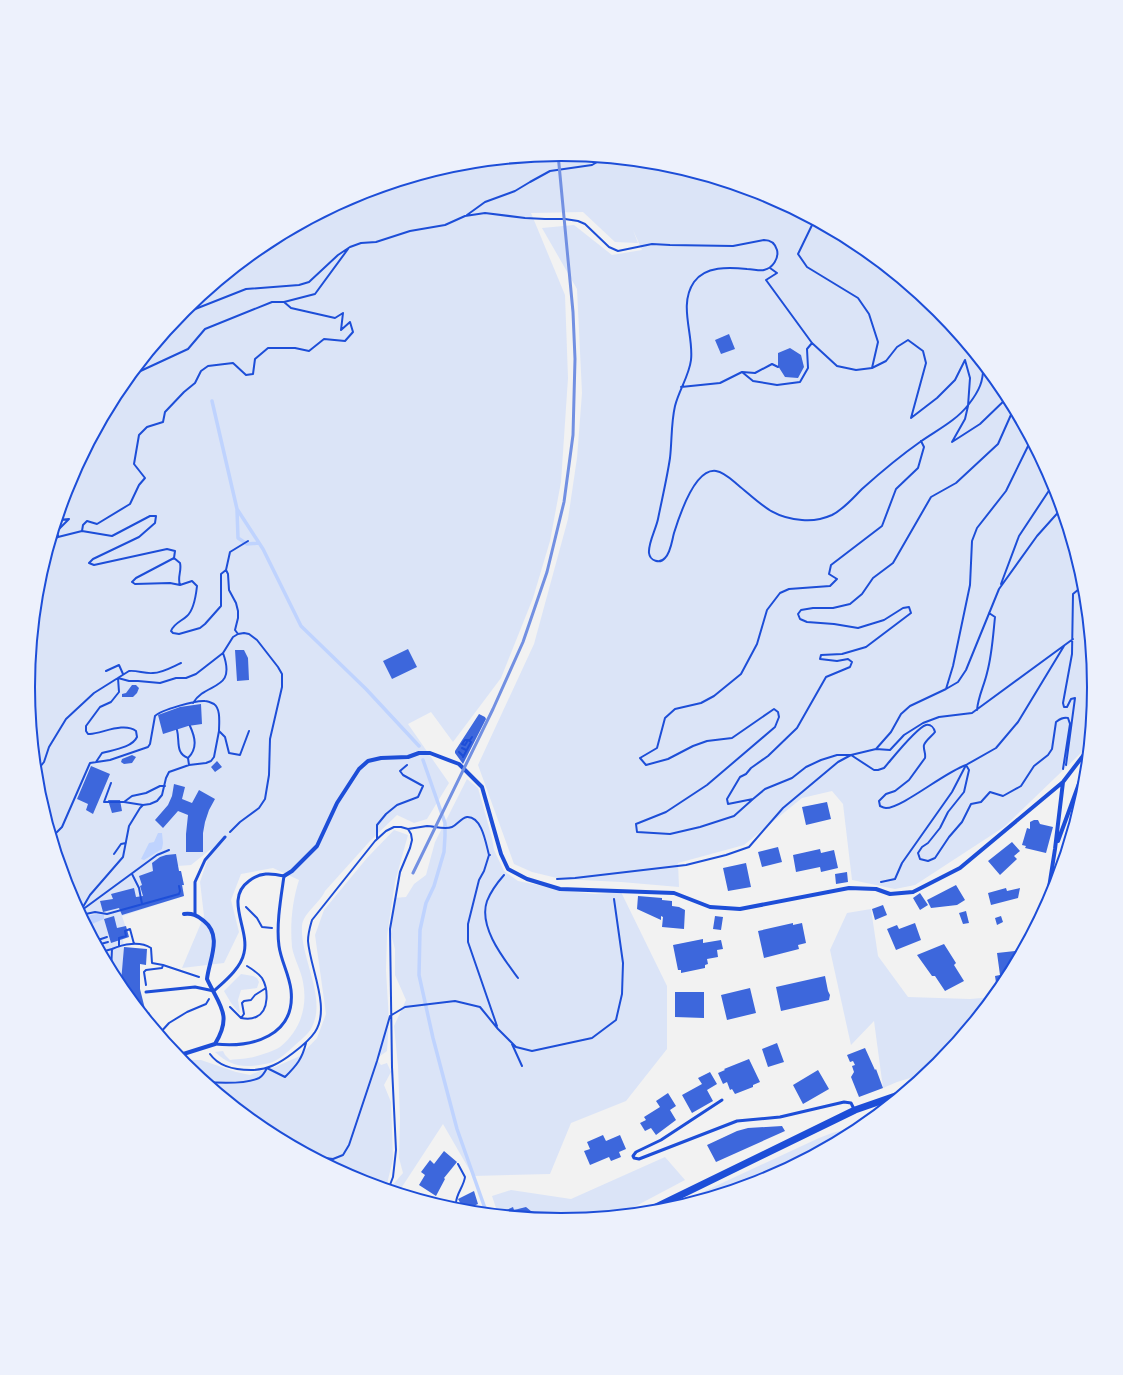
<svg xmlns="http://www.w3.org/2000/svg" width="1123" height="1375" viewBox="0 0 1123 1375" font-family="Ubuntu,sans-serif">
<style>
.green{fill:#dbe4f7}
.water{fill:#bfd3fe}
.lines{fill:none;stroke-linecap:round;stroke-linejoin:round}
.stream{stroke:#bfd3fe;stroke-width:3.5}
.building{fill:#3d67dc}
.path{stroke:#1d4ed8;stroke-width:2}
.service{stroke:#1d4ed8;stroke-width:3}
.minor{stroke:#1d4ed8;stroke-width:4}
.tertiary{stroke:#1d4ed8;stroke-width:7}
.rail{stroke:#7290e2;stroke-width:3}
.rim{fill:none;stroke:#1d4ed8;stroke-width:2}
</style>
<rect width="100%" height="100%" fill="#f2f2f2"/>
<!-- green -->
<path class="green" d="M562 154 666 164 766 195 858 244 939 310 1005 391 1054 484 1085 584 1095 688 1091 731 1081 753 1004 827 915 885 895 889 852 880 843 804 832 791 802 798 744 845 678 863 679 887 621 882 561 879 532 872 514 864 478 765 534 644 568 519 577 458 582 393 577 289 542 228 574 225 612 255 642 250 633 230 638 243 615 242 583 212 531 213 565 295 568 378 561 482 550 541 533 598 501 678 453 742 431 712 408 724 449 783 427 819 414 823 397 815 370 841 325 891C320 903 303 913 302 926 300 958 327 997 312 1027 308 1035 299 1041 293 1047 285 1054 276 1063 265 1064 244 1068 231 1067 215 1052L223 1051 225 1055 230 1060C239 1059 249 1059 257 1056 264 1054 274 1051 280 1047 300 1031 308 1007 303 982 301 970 294 959 292 947 290 925 292 902 299 880L273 868 241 874 231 900 239 932 224 963 182 968 204 916 200 882 211 849 191 865 178 866 179 871H181L184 885 183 886 184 896 122 916 129 937 123 939C126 956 120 972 122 989L118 984 69 891 38 791 28 687 38 583 69 483 118 391 184 310 265 244 358 195 458 164Z
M467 779 478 788 492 838 494 850 504 871 518 881 567 891 595 894 621 892 667 986V1049L626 1101 571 1123 550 1174 473 1176 443 1124 398 1193 357 1180 265 1131 182 1062 189 1060H201L236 1072 250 1075 260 1071 275 1067 300 1056 317 1038 326 1014 315 935 324 910 367 858 394 830 408 835 395 882 387 936 386 970 389 1021 387 1051 376 1059 381 1065 387 1063 391 1072 384 1085 391 1102 393 1159 387 1184 390 1188 403 1173 399 1158 400 1118 398 1066 394 1026 406 1000 395 975V949L391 934 394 898 406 897 414 884 426 875 435 842Z
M871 909 878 956 908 997 970 999 994 997 939 1065 930 1072 897 1082 883 1088 874 1021 851 1045 830 950 847 913Z
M241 974 253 976 257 978 259 982 257 988 241 990 238 1000 240 1012 239 1013 231 1003 224 991Z
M866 1124 858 1131 765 1180 662 1211 819 1138 832 1133Z
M665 1157 685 1180 617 1216 566 1220 563 1217 496 1208 492 1196 511 1190 571 1199Z"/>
<!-- water -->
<path class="water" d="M158 833H162L163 843 162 849 144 860 141 859 149 843 154 842Z
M97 914 104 915V919L87 926 82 917Z"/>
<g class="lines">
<!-- stream -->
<path class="stream" d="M212 401 237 509 263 549 301 626 366 689 419 746
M237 510 238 538 247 544 259 543
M423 760 445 823V836L444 852 434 886 426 903 420 930 419 975 433 1038 457 1129 487 1214"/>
</g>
<!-- building -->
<path class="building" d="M729 334 735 349 721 354 715 340Z
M790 348 801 355 804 367 798 378 785 377 778 366V353Z
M408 649 417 667 392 679 383 661Z
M235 650H244L248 658 249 680 237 681Z
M132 685H136L139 688 137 693 133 697H122V694L126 693Z
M201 704 202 724 188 726 163 734 158 715 180 707Z
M479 714 485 717 486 719 463 764 455 753V751Z
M132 755 136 757 132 763 124 764 121 762 122 759Z
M217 761 222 767 215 772 211 767Z
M91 766 110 774 93 814 86 810 88 804 77 799Z
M174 784 185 787 182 799 192 803 199 790 215 799 209 810 205 822 203 833V852H186V834L188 815 178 811 163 828 155 820 168 805 172 796Z
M108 800H120L122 811 112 813Z
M827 802 831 819 806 825 802 807Z
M1034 820H1038L1040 824 1053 827 1046 853 1025 848 1026 846 1022 845 1027 828 1030 829V822Z
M1012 842 1020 851 1014 856 1017 859 1000 875 988 861Z
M778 847 782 862 762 867 758 852Z
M820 849 821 853 834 850 838 868 821 872 820 867 796 872 793 855Z
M176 854 179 871H181L184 885H182L184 896 122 915 119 908 103 912 100 901 113 899 111 894 134 888 136 897 143 896 140 886 142 885 139 876 153 871 152 863 160 857 166 855Z
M746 863 751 887 728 891 723 868Z
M847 872 848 882 836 884 835 874Z
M956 885 965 900 957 905 931 908 927 900Z
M1006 888 1007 891 1020 888 1018 898 991 905 988 893Z
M920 893 928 905 920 910 913 898Z
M638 896 662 898V900L672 901V906L679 907 685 910 684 929 662 927 663 917 661 916V920L637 909Z
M883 905 887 915 875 920 872 909Z
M966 911 969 923 963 924 959 913Z
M114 916 117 928 126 926 129 937 111 943 104 919Z
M715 916 723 917 721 930 713 929Z
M1001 916 1003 922 997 925 995 918Z
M793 923V925L802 923 806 943 798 945 799 949 764 958 758 931Z
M915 923 921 940 896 950 887 929 897 925 899 929Z
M703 939V943L721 940 723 949 717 950 718 957 707 959 708 964 705 965V968L681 973V970H678L673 945Z
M944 944 956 963 954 965 964 981 945 991 935 976H932L917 955Z
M124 947 147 949 146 965 140 964V989L146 1013 149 1012 156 1030 122 989 121 982Z
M1015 951V954L1022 953 1005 984 1001 988 997 989 995 976 1000 975 997 953Z
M825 976 828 991 830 995 829 1000 781 1011 776 987Z
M750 988 756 1013 727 1020 721 995Z
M675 992H704V1018L675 1017Z
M777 1043 784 1062 768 1067 762 1049Z
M865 1048 875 1070 876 1069 883 1088 859 1097 851 1077 854 1072 852 1066 855 1065 853 1061 850 1062 847 1055Z
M749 1059 760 1082 753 1085V1087L735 1094 732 1089 730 1090 727 1082 723 1084 718 1073 725 1070 724 1069Z
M818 1070 829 1089 803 1104 793 1085Z
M710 1072 717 1084 707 1090 713 1101 692 1113 682 1095 702 1084 698 1078Z
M668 1093 676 1106 670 1110 676 1120 656 1135 651 1128 645 1131 640 1123 646 1120 644 1117 660 1107 656 1101Z
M782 1126 785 1131 716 1162 707 1145 737 1131 748 1128Z
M603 1135 606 1141 620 1135 626 1149 619 1152 621 1157 611 1161 609 1157 590 1165 584 1151 590 1149 587 1142Z
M444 1151 457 1162 444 1178 445 1179 436 1196 419 1185 425 1175 421 1172 430 1160 434 1164Z
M474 1191 478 1204 465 1210 462 1206 458 1199Z
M513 1207 514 1210 526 1207 537 1216 538 1219 496 1215Z"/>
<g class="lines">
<!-- path -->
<path class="path" d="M467 215 485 202 515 191 530 182 550 171 592 165 604 158
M814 221 798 254 807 267 858 298 869 314 878 342 872 368
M770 268 777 273 766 280 812 343 837 366 856 370 872 368 886 361 897 347 908 340 923 351 926 363 911 418 937 398 955 380 965 360 970 378 968 406 965 419 952 442 980 424 1008 397
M180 315 246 289 299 285 309 282 338 255 350 247 361 243 376 242 410 231 445 225 465 216 485 213 525 218 545 219H565L578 221 585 224 609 247 618 251 652 244 670 245 733 246 764 240C771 240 775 243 777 250 779 258 773 268 764 270 759 271 753 269 747 269 729 267 705 266 694 282 678 305 694 335 691 360 689 376 679 390 675 406 671 423 672 441 670 458 667 478 662 499 658 519 656 529 648 543 649 553 650 561 660 564 665 558 671 552 672 540 674 533 679 517 695 468 716 471 724 472 732 480 738 485 760 503 772 518 802 520 812 521 823 519 832 515 844 509 853 498 862 489 881 472 900 456 920 442 937 430 956 421 969 404 979 391 984 381 983 364
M742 372 753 381 777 385 800 382 808 368 807 349 812 343
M128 378 134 374 188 349 205 329 272 302H284L315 294 348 249
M681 387 720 383 742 372 755 373 772 364 778 367
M1014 408 998 444 956 483 931 497 893 563 873 578 862 594 850 604 833 608H813L801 610 798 614 800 619 807 622 834 624 858 628 884 620 903 608 909 607 911 613 866 647 842 654 821 655 820 659 837 661 848 659 852 662 850 667 826 677 797 728 768 756 751 768 746 774 740 777 727 799 728 804 753 799 765 789 792 778 806 767 821 760 837 755H851L874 770H878L884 768C892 759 916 728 926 725 931 724 934 728 935 732 932 736 926 740 924 745 923 749 926 753 925 758L909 780 895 791 886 794 879 801 880 806C882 807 884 808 886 808 902 808 945 772 966 765L969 770 964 792 948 812 940 828 928 843 922 847 918 853 920 859 928 861 935 858 949 837 962 822 971 804 981 802 990 792 1003 796 1021 786 1034 766 1048 755 1052 749 1056 722C1060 719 1063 717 1068 718L1070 724 1063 769
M63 502 66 499 74 481 70 480
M82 531 83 525 87 521 97 524 130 504 139 485 145 478 134 464 139 435 147 427 163 422 165 412 184 392 195 383 201 371 208 366 233 363 246 375 253 374 255 359 268 348H295L309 351 324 339 345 341 353 332 350 322 341 330 343 313 335 318 291 308 284 302
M58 537 57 531 69 519 58 520
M51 540 58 537 82 531 112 536 150 516H156L155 523 139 537 93 559 89 563 94 565 167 549 175 551 174 558 136 578 132 582 135 584 170 583 180 585 192 581 197 586C196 595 194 610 187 616 182 621 174 623 171 631L173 633 179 634 200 628 205 624 221 606V574L226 570 228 574 229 590 236 603 238 611V618L235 630 238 634
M174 558 180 563C182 571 177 577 180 585
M226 570 230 552 248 541
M1001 584 1019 536 1054 483
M106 671 119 665 123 674
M118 678 129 681H138L160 683 176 678H186L196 674 223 653 233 637 238 634 244 633 249 634 257 640 278 667 282 674V687L270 739 269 775 265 799 259 808 240 822 230 832
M946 689 953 666 970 585 972 541 977 528 1006 491 1031 440
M193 703C206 681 237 692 223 653
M977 710C978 697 984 686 987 673 992 655 993 636 995 617L989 613
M177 730C180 741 175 753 188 758
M462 748 466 750
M876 749 890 750 904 735 923 723 939 717 972 713 1073 639
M459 752 463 756
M463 757 471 742 468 740 465 745 462 744 465 740H470L472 737
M96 762 102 753C112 750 132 748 137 737L136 731C124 722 103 733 90 734H88L86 731V726L100 707 111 702 119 692 118 678
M189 765 188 758C198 748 195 737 190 726
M1066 765 1075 698 1071 699 1067 707H1064L1063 703 1072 654 1073 594 1085 584
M36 772 44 762 49 747 66 719 94 693 129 671C137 670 145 674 153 673 162 673 172 667 181 663
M111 783 104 802H124
M753 799 734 816 700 827 670 834 637 832 636 824 666 812 707 785 775 727 779 717 778 712 774 709 732 738 707 741 693 746 668 759 646 765 640 758 657 748 665 718 675 709 701 703 714 696 741 674 757 644 767 610 780 593 789 589 830 586 837 579 829 574 831 565 882 526 896 489 918 468 924 447 921 441
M143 805 124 802 132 796 146 793 160 786H165
M408 829C414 828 421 827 427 826 434 826 444 830 452 827 457 825 461 818 467 817 482 816 486 844 489 855H490
M52 837 62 827 90 763 110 760 148 747 150 744 155 716C161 710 196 700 205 701 207 701 212 703 214 704 221 709 219 723 219 731L225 737 229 753 240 755 249 731
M377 839V825L386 814 397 805 418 797 423 786 403 775 400 771 407 765
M114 854 121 844 126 843
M489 855 484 871 479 880 468 924V942L497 1026
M132 874 139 888 142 904
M504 875C497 883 491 891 487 901 478 927 504 959 518 978
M557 879 575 878 686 865 726 855 749 847 783 808 838 762 851 755 876 749 891 732 901 714 910 706 946 689 958 682 966 670 999 589 1037 536 1062 508
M881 882 895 879 902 863 952 792 966 765 996 748 1018 722 1064 646
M246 907 257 918 262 927 272 928
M82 910 157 855 169 850
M80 912 90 895 123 857 129 826 140 808 143 805 150 804 157 801 162 795 166 778 169 772 189 765 206 763 211 761 214 757 219 731
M81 915 95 912 107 914 179 894 180 891 179 886
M95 941 107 937
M97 945 108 942
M119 946V938L126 936 125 931 130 929 134 944
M101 952 112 949
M163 965 199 977
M111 971 112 949C123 944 140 941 151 948L152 963 163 965 162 968 146 970 144 972 146 985
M230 1007 241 1018C246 1019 252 1019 256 1017 270 1011 268 988 262 978 258 973 252 969 247 966
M241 1018 244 1014 242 1003 244 1001 251 1000 255 995 266 988
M159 1034 169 1023 187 1012 206 1004 209 999
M512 1044 522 1066
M210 1054C219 1067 237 1070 251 1070 268 1070 280 1063 293 1053 301 1047 309 1041 315 1032 331 1008 310 968 308 941 308 933 310 927 312 920L375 841 386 831 394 827H401L408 829 411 834 412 840 410 848 400 872 390 929 392 1067 396 1150 393 1177 388 1190
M205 1082C219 1083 246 1084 259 1078 263 1076 265 1072 267 1068L285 1077C297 1065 302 1059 306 1043
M278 1138 289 1141 317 1157 333 1159 343 1155 349 1145 377 1061 390 1016 405 1007 455 1001 480 1007 498 1029 516 1047 532 1051 592 1038 616 1020 622 994 623 963 614 899
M458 1164 465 1177C464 1186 456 1194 456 1203L464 1211"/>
<!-- service -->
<path class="service" d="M195 915V882L205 860 225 837
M146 992 195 987 214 991C225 981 241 968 244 953 250 929 224 899 249 881 260 872 271 873 284 876 281 897 276 925 279 946 281 961 289 974 291 990 296 1036 252 1048 215 1044
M722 1100 661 1140 636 1152 633 1156 634 1158 639 1159 737 1121 780 1117 844 1102 851 1103 854 1109"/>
<!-- minor -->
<path class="minor" d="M1058 841 1088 759
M284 876 292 871 317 846 337 803 359 769 368 761 381 758 408 757 419 753H430L459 764 482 787 501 854 508 869 527 879 560 889 674 893 710 907 740 909 849 888 876 889 890 894 913 892 960 868 1063 782 1089 748
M1046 907 1055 849 1063 782
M177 1056 215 1044C233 1015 219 1005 207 979 209 960 223 936 204 921 197 915 192 913 184 914"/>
<!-- tertiary -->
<path class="tertiary" d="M644 1213 855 1110 904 1093"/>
<!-- rail -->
<path class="rail" d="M413 873 493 709 523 642 547 572 564 502 573 435 575 359 573 312 558 154"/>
</g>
<!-- crop -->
<path d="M0 0H1123V1375H0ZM35 687a526 526 0 1 1 1052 0a526 526 0 1 1-1052 0Z" fill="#edf1fc" fill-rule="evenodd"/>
<path class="rim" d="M35 687a526 526 0 1 1 1052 0a526 526 0 1 1-1052 0Z"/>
</svg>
